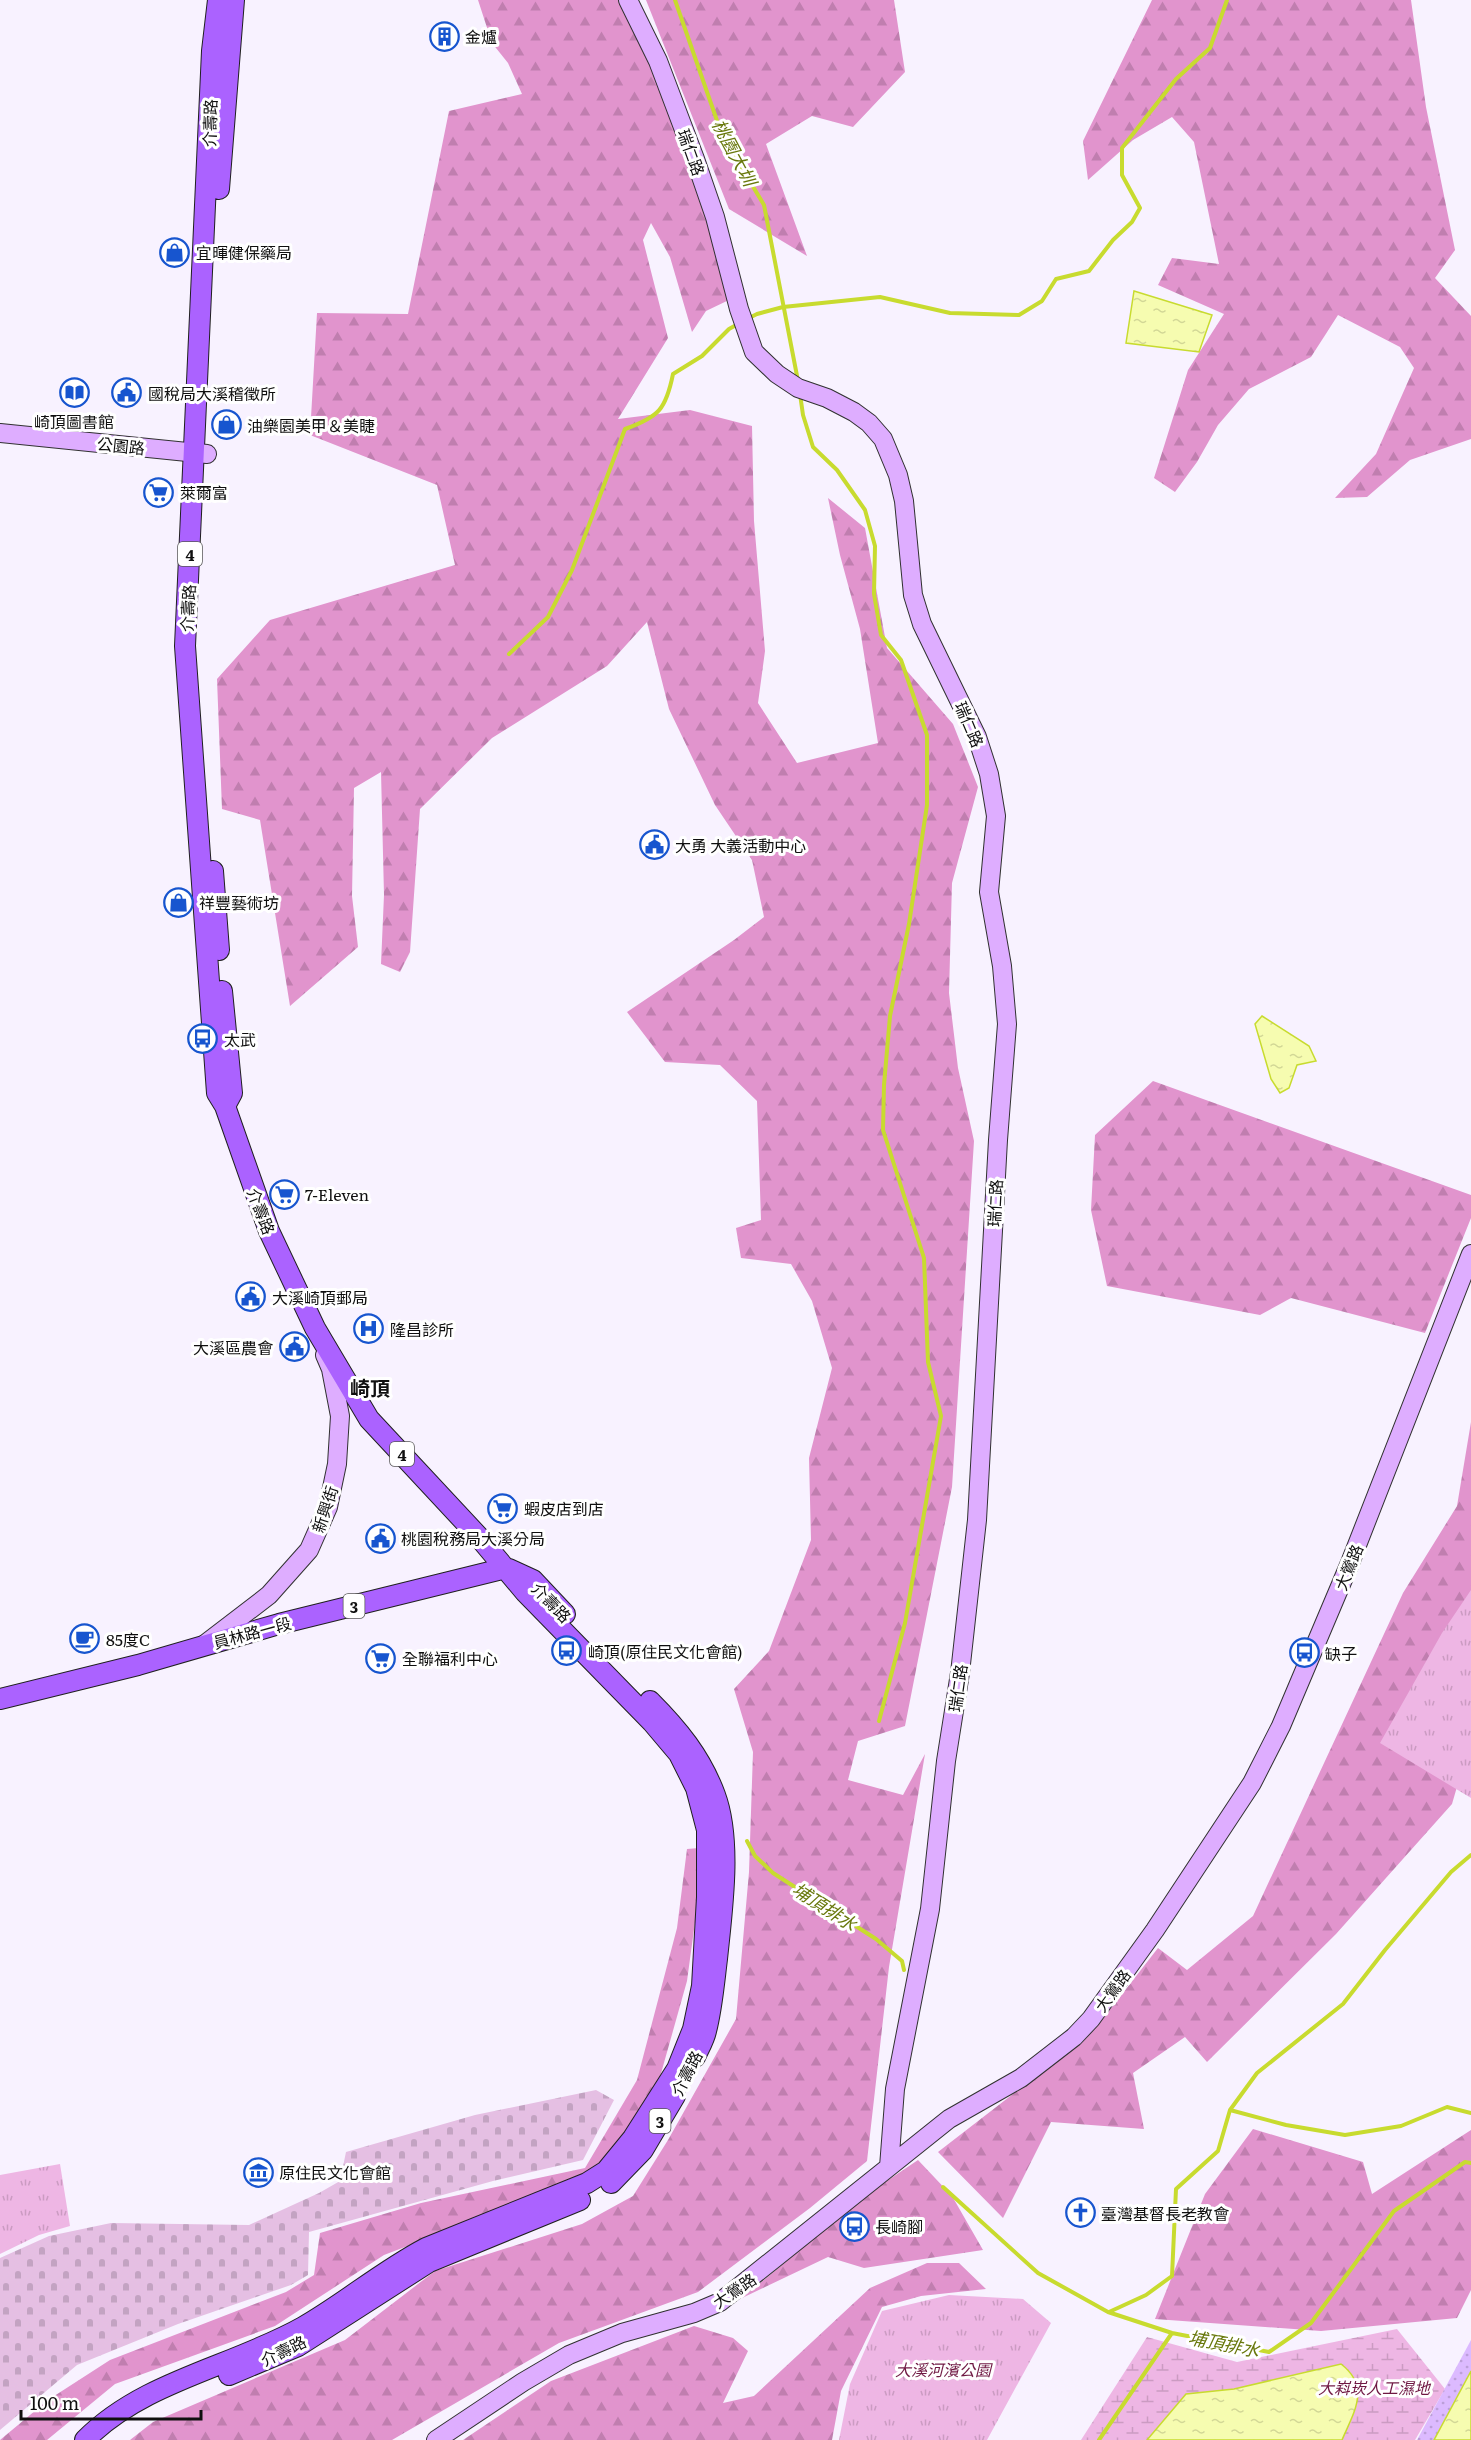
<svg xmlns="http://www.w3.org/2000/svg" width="1471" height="2440" viewBox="0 0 1471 2440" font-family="Literata,'Noto Sans TC',serif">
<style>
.forest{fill:url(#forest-firs)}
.wetland{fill:url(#wetland-marsh)}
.sand{fill:url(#sand-dots)}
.cemetery{fill:url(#cemetery-stones)}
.park{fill:url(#park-tufts)}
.water{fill:url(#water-ripples);stroke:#c8db2f;stroke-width:1.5}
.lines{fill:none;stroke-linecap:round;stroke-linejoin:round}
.stream{stroke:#c8db2f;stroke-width:4}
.secondary-casing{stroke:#313131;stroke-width:20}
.primary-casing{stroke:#202020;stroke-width:22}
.secondary{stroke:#deadff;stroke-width:18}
.primary{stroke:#ab62ff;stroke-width:20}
.labels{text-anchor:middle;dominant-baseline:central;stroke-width:6;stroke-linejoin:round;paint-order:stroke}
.shield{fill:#fff;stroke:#575757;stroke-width:1.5}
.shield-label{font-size:15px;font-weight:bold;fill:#0f0f0f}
.poi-label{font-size:16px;fill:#0f0f0f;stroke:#fff;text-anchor:start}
.street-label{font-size:16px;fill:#0f0f0f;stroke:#fff}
.park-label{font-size:16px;font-style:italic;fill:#6f1843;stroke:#fff}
.water-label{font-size:18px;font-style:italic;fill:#68780c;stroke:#fff}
.quarter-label{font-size:20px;font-weight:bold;fill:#0f0f0f;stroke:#fff}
</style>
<defs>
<pattern id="forest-firs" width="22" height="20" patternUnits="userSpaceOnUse" patternTransform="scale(1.5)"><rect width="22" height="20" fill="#e194cd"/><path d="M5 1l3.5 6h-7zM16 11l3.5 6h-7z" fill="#c07eaf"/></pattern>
<pattern id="wetland-marsh" width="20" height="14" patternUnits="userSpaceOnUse" patternTransform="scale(1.5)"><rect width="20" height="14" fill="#eeb6e4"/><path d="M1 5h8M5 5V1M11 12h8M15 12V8" fill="none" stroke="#cb9bc2"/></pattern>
<pattern id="sand-dots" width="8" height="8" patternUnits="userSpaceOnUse" patternTransform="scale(1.5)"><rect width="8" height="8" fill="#dcbaff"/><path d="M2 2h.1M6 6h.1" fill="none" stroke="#bc9fd9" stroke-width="1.8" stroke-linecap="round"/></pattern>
<pattern id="cemetery-stones" width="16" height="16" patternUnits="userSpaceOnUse" patternTransform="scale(1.5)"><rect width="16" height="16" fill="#e5bfe3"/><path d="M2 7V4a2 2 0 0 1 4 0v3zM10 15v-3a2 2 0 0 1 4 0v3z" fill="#c3a3c2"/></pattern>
<pattern id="park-tufts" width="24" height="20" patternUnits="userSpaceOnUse" patternTransform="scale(1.5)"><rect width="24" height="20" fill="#eeb6e4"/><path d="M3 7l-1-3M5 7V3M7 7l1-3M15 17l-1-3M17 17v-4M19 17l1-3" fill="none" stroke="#cb9bc2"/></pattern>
<pattern id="water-ripples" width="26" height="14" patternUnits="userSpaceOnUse" patternTransform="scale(1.5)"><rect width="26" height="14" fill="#f6fcb0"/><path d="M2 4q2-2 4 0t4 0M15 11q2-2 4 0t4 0" fill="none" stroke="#d2d796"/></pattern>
</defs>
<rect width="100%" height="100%" fill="#f8f2ff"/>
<!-- forest -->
<path class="forest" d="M478 0H622C670 95 701 198 731 299L706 311 692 332 670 257 651 223 643 240 668 338 618 419 690 410 752 426 754 521 765 651 758 703 797 763 878 743 860 629 840 555 828 498 865 528 887 648 953 724 978 787 952 883 949 993 958 1068 974 1141 952 1487 905 1726 858 1741 848 1780 903 1795 925 1754 889 1967 867 2161 810 2208 698 2292 559 2343 392 2440H130L153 2422 345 2340 435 2271 582 2224 633 2196 668 2140 736 2019 749 1872 753 1752 734 1689 769 1651 811 1540 809 1458 832 1368 812 1301 791 1264 741 1258 736 1228 761 1220 757 1101 720 1065 665 1062 627 1012 734 940 764 917 752 860 715 805 669 709 647 622 607 666 492 738 420 809 410 952 400 972 381 964 384 895 381 772 354 788 352 896 358 947 290 1006 260 820 222 809 217 679 270 620 455 565 437 485 310 435 317 313 408 314 449 111 522 94 508 63 492 43Z
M646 0H894L905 72 853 127 812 116 766 144 807 256 729 209Z
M1152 0H1411L1426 107 1455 250 1435 278 1471 316V439L1410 460 1367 497 1335 498 1376 454 1414 368 1400 347 1338 315 1311 357 1249 389 1218 425 1197 462 1175 492 1154 478 1188 370 1224 314 1158 285 1172 258 1219 264 1194 142 1172 117 1133 140 1088 180 1083 141Z
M1153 1081 1471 1195V1218L1425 1333 1291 1298 1260 1315 1107 1286 1091 1210 1095 1135Z
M1471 1422V1649L1461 1773 1452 1804 1336 1934 1207 2062 1185 2037 1133 2073 1144 2129 1051 2122 1003 2218 938 2152 1013 2094 1105 2016 1158 1948 1187 1970 1253 1916 1403 1593 1457 1506Z
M699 1848 698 1900 687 1981 660 2077 609 2163 520 2203 384 2255 275 2326 115 2384 47 2440H0L48 2400 110 2360 286 2292 314 2275 320 2233 421 2203 585 2168 637 2080 677 1928 687 1849Z
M1253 2129 1363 2162 1372 2194 1471 2130V2290L1457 2318 1321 2331 1155 2319 1205 2194Z
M918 2160 952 2196 983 2250 864 2268 828 2257 742 2298 869 2193Z
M927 2263H959L986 2289 921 2296 882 2307 841 2391 832 2440H463L551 2381 694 2326 733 2338 748 2351 723 2403 754 2396 870 2288Z"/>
<!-- wetland -->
<path class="wetland" d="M1397 2329 1445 2389 1415 2440H1081L1147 2337 1237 2362Z"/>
<!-- sand -->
<path class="sand" d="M1471 2340V2440H1417Z"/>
<!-- cemetery -->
<path class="cemetery" d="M596 2090 614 2100 583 2160 493 2181 309 2232 308 2275 291 2285 178 2324 77 2365 0 2430V2258L49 2236 111 2223 249 2225 319 2193 340 2181 346 2152 475 2115Z"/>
<!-- park -->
<path class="park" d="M1471 1590V1798L1380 1743 1442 1633Z
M60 2164 70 2226 39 2235 0 2254V2175Z
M949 2295 1023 2299 1051 2323 987 2440H839L850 2384 882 2311Z"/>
<!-- water -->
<path class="water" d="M1134 291 1212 315 1199 352 1126 343Z
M1262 1016 1309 1046 1316 1061 1297 1065 1289 1088 1280 1093 1271 1079 1255 1024Z
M1341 2364C1371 2387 1354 2412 1342 2440H1147L1186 2394 1234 2389Z
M1471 2371V2440H1434Z"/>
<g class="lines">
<!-- stream -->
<path class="stream" d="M675 0 722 135 764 205 798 381
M747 319 757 314 783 307 880 297 950 313 1019 315 1042 301 1056 279 1089 271 1113 240 1132 222 1140 208 1122 175V148L1176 79 1210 48 1227 0
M800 394 803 415 813 447 837 470 865 510 875 546 874 594 881 635 901 660 927 735V805L909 924 890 1016 884 1085 883 1130 924 1258 928 1362 941 1416 905 1623 879 1721
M509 654 548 617 572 570 625 429C659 417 666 409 673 374L702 356 729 329 738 324
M747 1841 755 1856 773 1873 876 1939 902 1961 904 1970
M1230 2110 1286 2125 1345 2135 1401 2126 1447 2107 1471 2113
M943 2187 1038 2273 1108 2312 1172 2333 1269 2352 1311 2323 1394 2211 1465 2162 1471 2163
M1109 2312 1146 2295 1172 2276 1176 2189 1218 2151 1230 2110 1257 2073 1343 2004 1385 1950 1451 1872 1471 1855
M1099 2440 1172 2333"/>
<defs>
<path id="secondary" d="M628 0 658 61 695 159 715 217 739 309 754 352 777 374 798 388 827 398 854 412 869 423 883 439 898 475 904 501 913 595 922 624 977 737 989 774 996 816 989 892 1002 966 1007 1024 998 1140 977 1520 960 1673 946 1761 930 1909 895 2089 889 2167
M0 433 207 454
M204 1645 269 1595 309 1550 328 1507 337 1464 340 1416 331 1369 325 1355
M436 2440 523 2382 569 2355 622 2333 694 2313 720 2302 949 2119 1021 2078 1074 2037 1091 2019 1155 1930 1252 1783 1281 1726 1350 1563 1471 1254"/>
<path id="primary" d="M219 189 234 0
M213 871 219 950
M222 991 232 1093 225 1106
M509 1569 533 1580 565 1614
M0 1699 138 1665 279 1624 506 1568
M650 1701C678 1729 701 1757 715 1795 732 1841 722 1910 717 1959 714 1983 712 2008 706 2031 704 2040 699 2048 695 2057
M611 2183 643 2150 675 2096
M229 2375 298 2346 429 2262 580 2200
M85 2440C143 2381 232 2367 303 2327 345 2303 382 2271 426 2248L587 2183 606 2171 633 2138 677 2069 693 2029 702 1986 707 1897V1830L696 1788 679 1754 652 1722 525 1592 478 1536 369 1419 315 1328 269 1231 225 1106 217 1093 185 646 212 51 218 0"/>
</defs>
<!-- secondary casing -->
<use href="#secondary" class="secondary-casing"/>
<!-- primary casing -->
<use href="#primary" class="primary-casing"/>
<!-- secondary -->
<use href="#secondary" class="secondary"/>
<!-- primary -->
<use href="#primary" class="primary"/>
</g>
<!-- icons -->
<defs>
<symbol id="building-ring" viewBox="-11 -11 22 22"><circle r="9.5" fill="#fff" stroke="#1755cf" stroke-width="1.5"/><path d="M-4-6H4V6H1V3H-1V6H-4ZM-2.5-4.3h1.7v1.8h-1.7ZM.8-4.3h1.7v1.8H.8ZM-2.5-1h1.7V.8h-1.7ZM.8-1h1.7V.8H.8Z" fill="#1755cf"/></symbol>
<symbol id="shop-ring" viewBox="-11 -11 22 22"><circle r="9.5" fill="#fff" stroke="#1755cf" stroke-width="1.5"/><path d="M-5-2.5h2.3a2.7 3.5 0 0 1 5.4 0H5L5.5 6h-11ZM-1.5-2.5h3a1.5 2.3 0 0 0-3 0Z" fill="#1755cf"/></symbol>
<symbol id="library-ring" viewBox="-11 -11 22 22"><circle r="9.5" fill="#fff" stroke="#1755cf" stroke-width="1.5"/><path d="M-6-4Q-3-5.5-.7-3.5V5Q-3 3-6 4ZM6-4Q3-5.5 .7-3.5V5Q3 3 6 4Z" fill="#1755cf"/></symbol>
<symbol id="civic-ring" viewBox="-11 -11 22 22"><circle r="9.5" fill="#fff" stroke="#1755cf" stroke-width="1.5"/><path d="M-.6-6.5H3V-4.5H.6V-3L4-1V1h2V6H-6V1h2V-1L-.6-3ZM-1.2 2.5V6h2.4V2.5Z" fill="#1755cf"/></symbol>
<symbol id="supermarket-ring" viewBox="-11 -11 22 22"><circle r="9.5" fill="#fff" stroke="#1755cf" stroke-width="1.5"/><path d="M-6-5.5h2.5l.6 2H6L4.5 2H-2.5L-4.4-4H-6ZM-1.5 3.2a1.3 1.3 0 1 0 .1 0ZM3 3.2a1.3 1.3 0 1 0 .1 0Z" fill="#1755cf"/></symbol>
<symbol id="bus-ring" viewBox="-11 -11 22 22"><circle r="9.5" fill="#fff" stroke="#1755cf" stroke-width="1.5"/><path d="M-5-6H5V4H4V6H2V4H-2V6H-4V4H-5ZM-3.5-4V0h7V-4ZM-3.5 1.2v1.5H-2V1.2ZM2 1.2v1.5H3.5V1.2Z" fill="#1755cf"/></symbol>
<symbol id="hospital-ring" viewBox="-11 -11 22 22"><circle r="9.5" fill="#fff" stroke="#1755cf" stroke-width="1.5"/><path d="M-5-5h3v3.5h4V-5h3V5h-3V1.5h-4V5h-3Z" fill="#1755cf"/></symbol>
<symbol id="cafe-ring" viewBox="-11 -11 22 22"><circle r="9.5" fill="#fff" stroke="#1755cf" stroke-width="1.5"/><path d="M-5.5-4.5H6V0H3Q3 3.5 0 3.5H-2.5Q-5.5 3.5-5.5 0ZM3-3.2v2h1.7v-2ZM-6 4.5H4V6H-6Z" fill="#1755cf"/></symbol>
<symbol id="museum-ring" viewBox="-11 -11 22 22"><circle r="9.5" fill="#fff" stroke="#1755cf" stroke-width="1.5"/><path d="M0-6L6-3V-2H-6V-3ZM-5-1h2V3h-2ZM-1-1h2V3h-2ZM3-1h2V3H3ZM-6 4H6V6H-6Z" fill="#1755cf"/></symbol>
<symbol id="church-ring" viewBox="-11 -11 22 22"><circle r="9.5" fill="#fff" stroke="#1755cf" stroke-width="1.5"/><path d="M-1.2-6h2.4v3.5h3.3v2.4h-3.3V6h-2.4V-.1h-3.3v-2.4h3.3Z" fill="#1755cf"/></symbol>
</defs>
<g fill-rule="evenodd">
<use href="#building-ring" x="428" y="20" width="33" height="33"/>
<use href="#shop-ring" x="158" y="236" width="33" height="33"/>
<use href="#library-ring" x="58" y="376" width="33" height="33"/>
<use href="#civic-ring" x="110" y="376" width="33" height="33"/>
<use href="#shop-ring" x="210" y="408" width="33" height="33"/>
<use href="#supermarket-ring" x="142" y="476" width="33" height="33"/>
<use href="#civic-ring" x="638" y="828" width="33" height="33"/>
<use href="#shop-ring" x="162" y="886" width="33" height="33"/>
<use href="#bus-ring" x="186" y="1022" width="33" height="33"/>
<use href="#supermarket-ring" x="268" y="1178" width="33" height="33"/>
<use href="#civic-ring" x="234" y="1280" width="33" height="33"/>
<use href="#hospital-ring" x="352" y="1312" width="33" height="33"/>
<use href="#civic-ring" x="278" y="1330" width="33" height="33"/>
<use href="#supermarket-ring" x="486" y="1492" width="33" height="33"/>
<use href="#civic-ring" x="364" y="1522" width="33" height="33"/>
<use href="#cafe-ring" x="68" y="1622" width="33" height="33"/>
<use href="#bus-ring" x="550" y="1634" width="33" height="33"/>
<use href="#bus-ring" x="1288" y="1636" width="33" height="33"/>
<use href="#supermarket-ring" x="364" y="1642" width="33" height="33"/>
<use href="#museum-ring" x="242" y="2156" width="33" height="33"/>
<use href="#church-ring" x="1064" y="2196" width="33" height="33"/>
<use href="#bus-ring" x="838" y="2210" width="33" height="33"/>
</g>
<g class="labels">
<!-- shield labels -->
<g class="shield">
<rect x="178" y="542" width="24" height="24" rx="4.5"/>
<rect x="390" y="1442" width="24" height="24" rx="4.5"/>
<rect x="343.5" y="1594" width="21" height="24" rx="4.5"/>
<rect x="649.5" y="2109" width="21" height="24" rx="4.5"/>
</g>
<g class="shield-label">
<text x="190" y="554">4</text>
<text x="402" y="1454">4</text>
<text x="354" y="1606">3</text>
<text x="660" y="2121">3</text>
</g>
<!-- poi labels -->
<g class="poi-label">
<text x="465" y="36">金爐</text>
<text x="196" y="252">宜暉健保藥局</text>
<text x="148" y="393">國稅局大溪稽徵所</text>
<text x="74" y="421" text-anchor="middle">崎頂圖書館</text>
<text x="247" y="425">油樂園美甲＆美睫</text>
<text x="180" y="492">萊爾富</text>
<text x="675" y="845">大勇 大義活動中心</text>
<text x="199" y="902">祥豐藝術坊</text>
<text x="224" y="1039">太武</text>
<text x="305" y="1194">7-Eleven</text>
<text x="272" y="1297">大溪崎頂郵局</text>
<text x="390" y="1329">隆昌診所</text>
<text x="273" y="1347" text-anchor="end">大溪區農會</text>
<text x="524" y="1508">蝦皮店到店</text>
<text x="401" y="1538">桃園稅務局大溪分局</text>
<text x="106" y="1639">85度C</text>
<text x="588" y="1651">崎頂(原住民文化會館)</text>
<text x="1325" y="1653">缺子</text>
<text x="402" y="1658">全聯福利中心</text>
<text x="279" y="2172">原住民文化會館</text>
<text x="1101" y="2213">臺灣基督長老教會</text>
<text x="875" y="2226">長崎腳</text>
</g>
<!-- street labels -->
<g class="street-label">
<text transform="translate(209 123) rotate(-88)">介壽路</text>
<text transform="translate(692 152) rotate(70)">瑞仁路</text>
<text transform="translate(121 445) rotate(6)">公園路</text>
<text transform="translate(187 608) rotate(-87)">介壽路</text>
<text transform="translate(970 724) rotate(67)">瑞仁路</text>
<text transform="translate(994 1203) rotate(-87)">瑞仁路</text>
<text transform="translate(262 1211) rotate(69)">介壽路</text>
<text transform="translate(324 1509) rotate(-72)">新興街</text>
<text transform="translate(1348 1567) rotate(-68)">大鶯路</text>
<text transform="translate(552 1602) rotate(46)">介壽路</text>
<text transform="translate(252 1632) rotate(-15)">員林路一段</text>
<text transform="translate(957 1688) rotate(-82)">瑞仁路</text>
<text transform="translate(1112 1990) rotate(-54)">大鶯路</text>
<text transform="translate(686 2073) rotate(-63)">介壽路</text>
<text transform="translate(734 2290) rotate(-34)">大鶯路</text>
<text transform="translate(283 2350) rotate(-26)">介壽路</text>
</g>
<!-- park labels -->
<g class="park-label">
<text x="943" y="2369">大溪河濱公園</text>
<text x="1374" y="2387">大嵙崁人工濕地</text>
</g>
<!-- water labels -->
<g class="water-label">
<text transform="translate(735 152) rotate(62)">桃園大圳</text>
<text transform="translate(825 1906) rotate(33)">埔頂排水</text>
<text transform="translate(1224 2343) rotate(11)">埔頂排水</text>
</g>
<!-- quarter labels -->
<g class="quarter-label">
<text x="370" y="1387">崎頂</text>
</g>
</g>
<!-- scale -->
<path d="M21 2410v9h180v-9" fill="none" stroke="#0f0f0f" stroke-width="3"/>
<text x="30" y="2410" font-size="18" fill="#0f0f0f" stroke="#ffffff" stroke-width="4.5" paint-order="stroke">100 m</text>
</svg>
